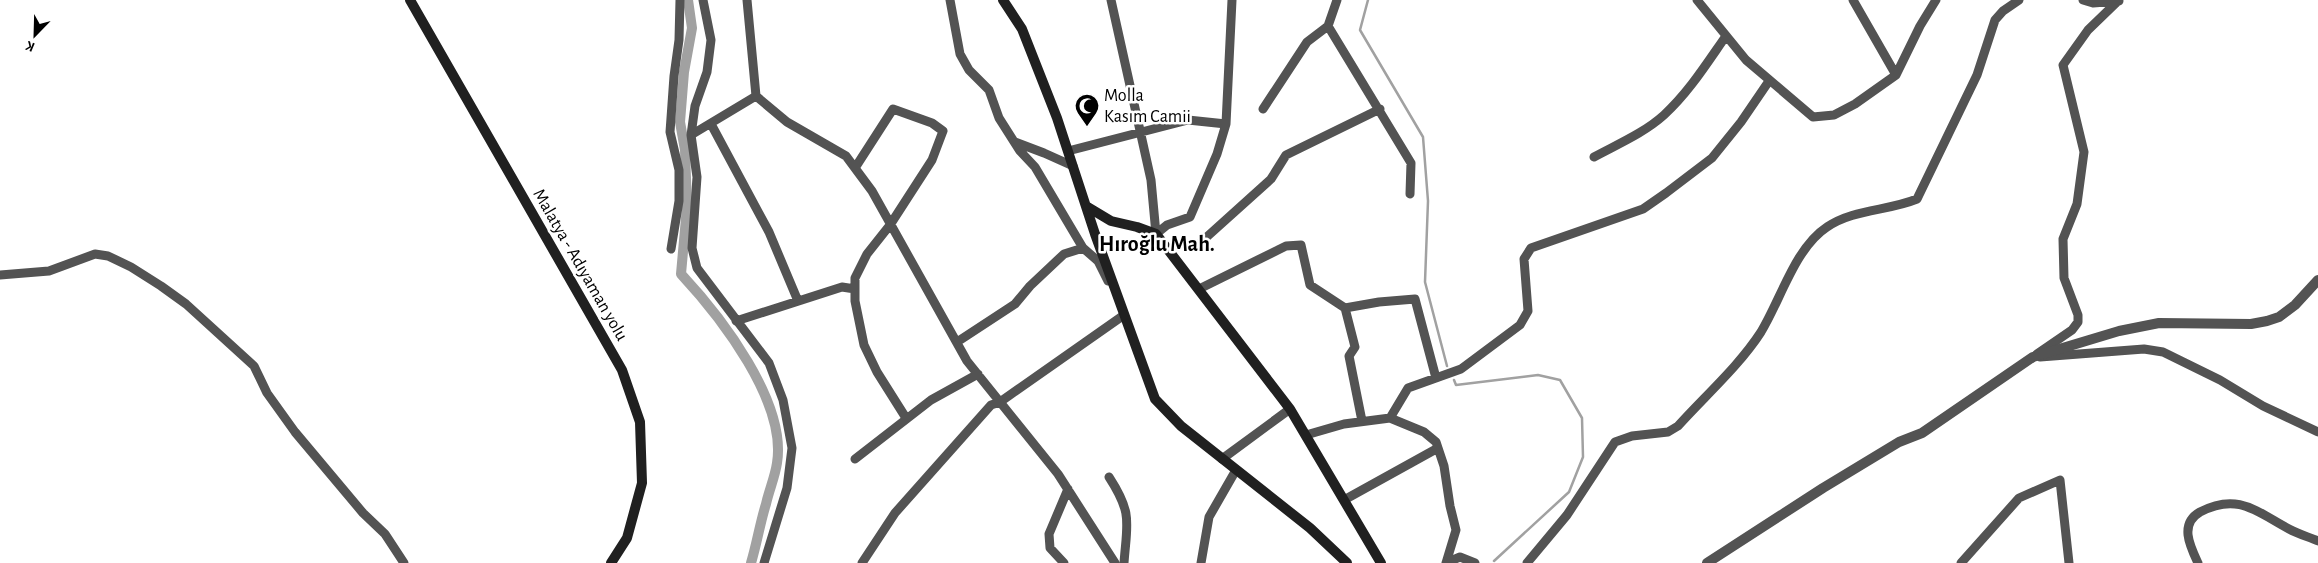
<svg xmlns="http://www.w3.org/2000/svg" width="2318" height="563" viewBox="0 0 2318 563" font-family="'Alegreya Sans',sans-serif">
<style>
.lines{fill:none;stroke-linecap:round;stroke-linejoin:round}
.stream{stroke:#a1a1a1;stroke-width:2.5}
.canal{stroke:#a1a1a1;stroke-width:10}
.minor{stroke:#535353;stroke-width:9}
.tertiary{stroke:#535353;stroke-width:10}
.secondary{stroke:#202020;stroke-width:10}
.labels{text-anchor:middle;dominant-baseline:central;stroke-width:5;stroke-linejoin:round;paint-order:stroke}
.poi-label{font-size:18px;fill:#000;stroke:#fff;text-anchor:start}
.street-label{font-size:18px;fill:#000;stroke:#fff}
.district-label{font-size:22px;font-weight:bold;fill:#000;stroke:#fff}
</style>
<rect width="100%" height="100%" fill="#fff"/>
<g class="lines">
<!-- stream -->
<path class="stream" d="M1368 0 1360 30 1423 137 1428 201 1425 282 1447 366
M1454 380 1456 385 1538 375 1560 380 1582 418 1583 457 1569 492 1494 561"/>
<!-- canal -->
<path class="canal" d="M688 0 692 28 684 72 680 122 685 150 687 207 681 274C721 317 787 402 777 463 775 477 769 490 766 504 760 523 757 543 751 563"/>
<!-- minor -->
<path class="minor" d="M703 0 711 40 707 72 695 106 691 135 697 177 692 248 697 268 769 363 783 400 792 448 787 488 764 563
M747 0 756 96 787 122 846 156 872 191 967 361 1058 474 1115 563
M950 0 960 54 969 70 989 90 999 118 1020 151 1035 167 1083 248
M1111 0 1151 180 1156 234 1167 225 1190 217 1217 154 1226 124 1232 0
M1697 0 1746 60 1813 117 1834 115 1855 104 1896 75 1920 26 1936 0
M1853 0 1896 75
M2083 0 2093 3 2119 1
M1328 26 1411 163 1410 194
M1263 109 1307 42 1328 26 1337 0
M711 124 769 232 798 301
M691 135 756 96
M1015 142 1044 153 1073 166
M1068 151 1188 120 1226 124
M1594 157C1618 144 1644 133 1664 115 1689 92 1707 63 1726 36
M855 168 893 109 932 123 943 131 932 160 890 225 867 254 855 278V301L864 345 877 372 906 418
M1200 243 1271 179 1286 155 1380 109
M671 249 679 201V170L670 132 674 76 679 40 680 0
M0 275 49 271 95 254 108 256 131 267 161 286 186 304 254 366 267 393 295 432 363 513 385 534 404 563
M1199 289 1286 246 1301 245 1310 285 1345 308 1355 347 1349 356 1362 421
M1345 308 1379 302 1415 299 1436 378
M736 321 842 287 855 289
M957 342 1015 304 1030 286 1064 254 1083 248 1098 261 1108 281
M2037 354 2072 330 2078 322V315L2064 278 2063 239 2077 204 2084 152 2063 65 2088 30 2119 0
M2040 357 2144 349 2163 352 2220 380 2263 406 2318 432
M1390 418 1408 388 1461 369 1520 325 1528 311 1524 259 1531 248 1643 209 1666 193 1712 158 1741 122 1769 81
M1306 435 1344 424 1390 418 1424 432 1436 442 1444 466 1450 506 1456 530 1446 563
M855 459 931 400 978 374
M1222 459 1290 409
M1109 477C1133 514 1127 522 1124 563
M1344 500 1438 448
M862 563 895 513 991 405 1000 402 1124 315
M1064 563 1050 548 1049 534 1068 489
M1201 563 1209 517 1236 470
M1446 563 1460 557 1475 563
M1527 563 1567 515 1615 442 1632 436 1668 432 1678 426C1705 396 1739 366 1761 332 1781 299 1795 248 1827 227 1853 209 1888 211 1917 199L1977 75 1995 20 2003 11 2019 0
M1961 563 2019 498 2060 480 2069 563
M2198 563C2190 546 2179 524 2200 512 2238 492 2257 512 2289 529 2298 534 2309 537 2318 541"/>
<!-- tertiary -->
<path class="tertiary" d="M1707 563 1823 488 1899 442 1922 433 2033 357 2119 331 2159 323 2251 324 2267 321 2279 317 2295 305 2318 280"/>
<!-- secondary -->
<path class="secondary" d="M410 0 622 370 640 422 642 483 627 538 611 563
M1003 0 1022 29 1057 118 1095 234 1155 399 1181 426 1310 528 1347 563
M1086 206 1111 221 1137 227 1156 234 1290 409 1381 563"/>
</g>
<!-- icons -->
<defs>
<symbol id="mosque-pin" viewBox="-11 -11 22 30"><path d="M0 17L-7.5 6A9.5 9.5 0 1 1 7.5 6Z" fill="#000" stroke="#fff"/><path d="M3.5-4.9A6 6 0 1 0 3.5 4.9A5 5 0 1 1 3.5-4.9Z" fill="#fff"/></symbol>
</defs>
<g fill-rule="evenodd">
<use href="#mosque-pin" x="1073" y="92" width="28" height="38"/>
</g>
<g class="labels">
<!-- poi labels -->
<g class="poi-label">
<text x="1104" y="96">Molla<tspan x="1104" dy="21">Kasım Camii</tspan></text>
</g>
<!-- street labels -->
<g class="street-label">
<text transform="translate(580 265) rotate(60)">Malatya - Adıyaman yolu</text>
</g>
<!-- district labels -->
<g class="district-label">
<text x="1157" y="244">Hıroğlu Mah.</text>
</g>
</g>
<!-- north arrow -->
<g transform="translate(35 35) rotate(203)" stroke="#ffffff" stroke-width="4" paint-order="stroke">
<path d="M0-4L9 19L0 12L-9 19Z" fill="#000000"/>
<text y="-8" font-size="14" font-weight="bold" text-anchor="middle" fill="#000000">K</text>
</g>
</svg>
